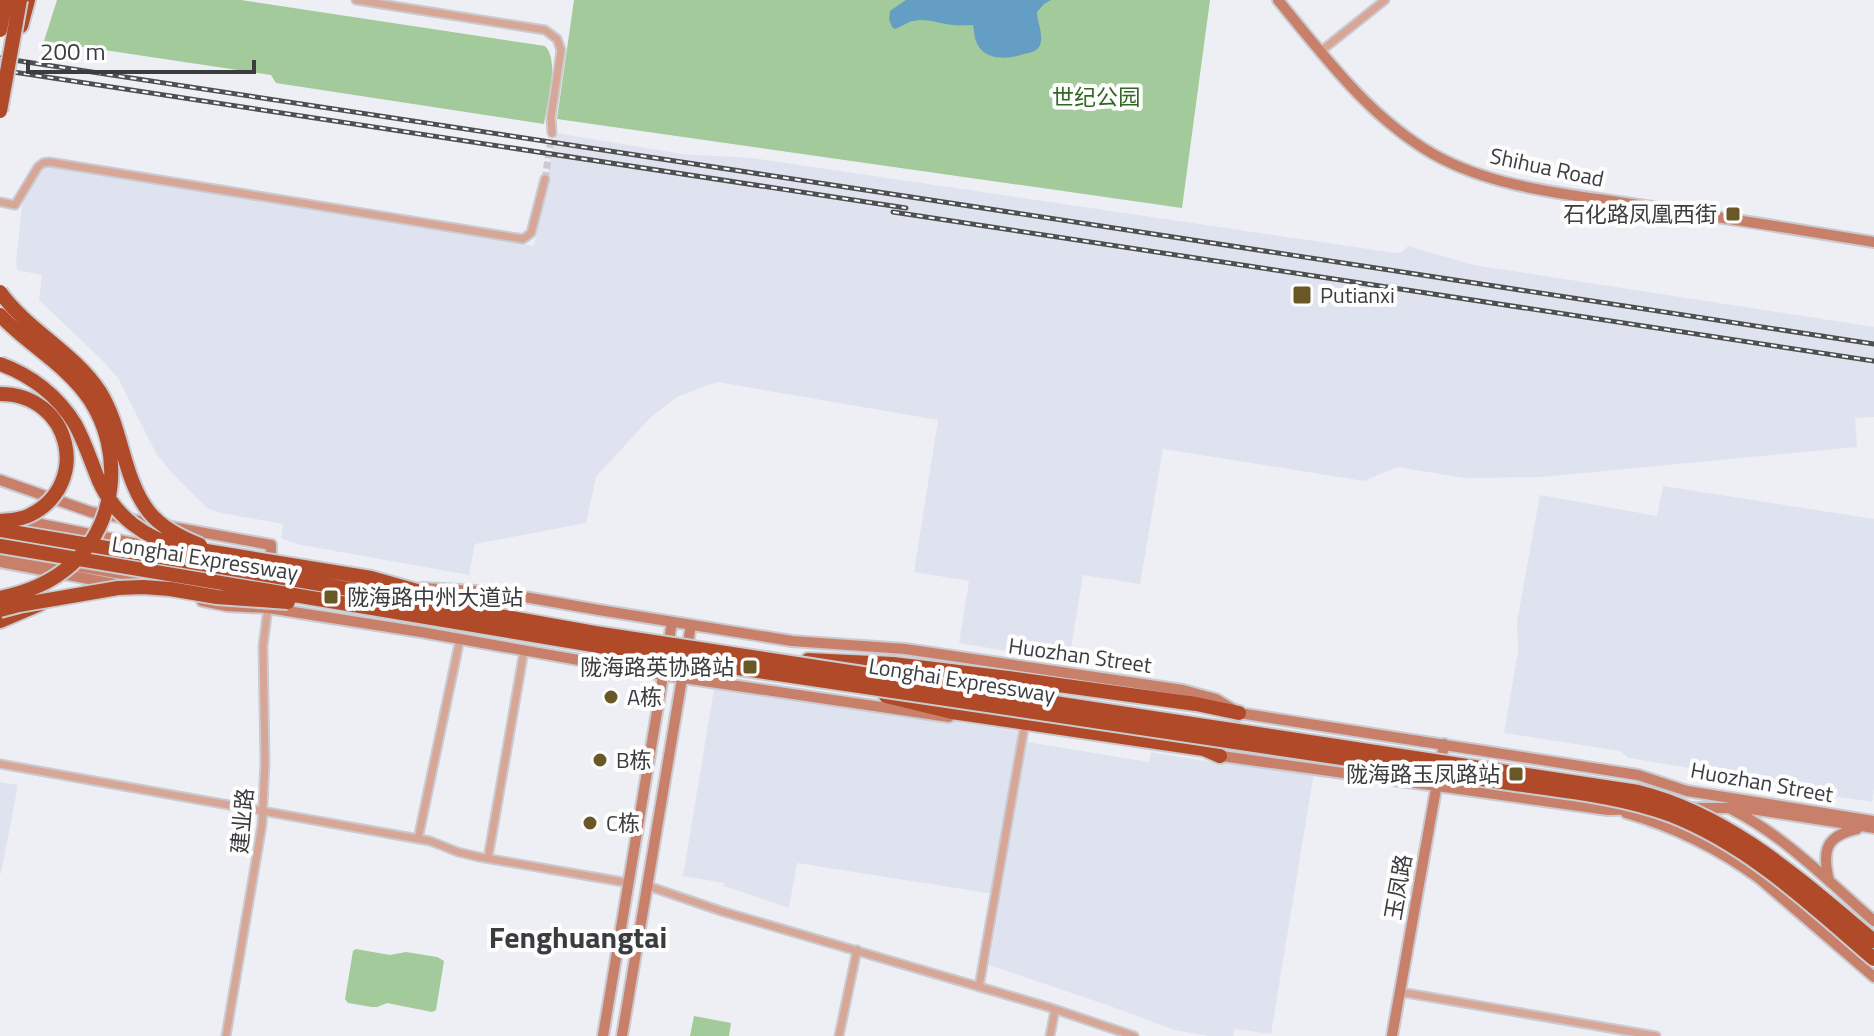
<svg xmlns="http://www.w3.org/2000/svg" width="1874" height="1036" viewBox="0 0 1874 1036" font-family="'Titillium Web','Noto Sans SC',sans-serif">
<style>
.built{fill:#dfe3ef}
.green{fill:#a2ca9a}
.water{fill:#659ec4}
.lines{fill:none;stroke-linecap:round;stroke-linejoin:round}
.street-tunnel{stroke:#cacbd0;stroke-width:7;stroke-dasharray:7 3.5;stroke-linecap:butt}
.street-casing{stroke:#cacbd0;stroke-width:11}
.secondary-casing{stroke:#cacbd0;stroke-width:14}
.highway-casing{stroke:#cacbd0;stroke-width:18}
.street{stroke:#d8a696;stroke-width:7}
.secondary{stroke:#c9806a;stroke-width:10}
.highway{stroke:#b04a29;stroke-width:14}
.rail-casing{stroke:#4e4f51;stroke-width:5}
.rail{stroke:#fdfdfe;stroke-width:2;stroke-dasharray:6;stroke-linecap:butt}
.highway-bridge-casing{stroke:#cacbd0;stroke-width:18;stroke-linecap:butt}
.highway-bridge{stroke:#b04a29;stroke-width:14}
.poi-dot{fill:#6a5726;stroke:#fdfdfe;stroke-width:3}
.labels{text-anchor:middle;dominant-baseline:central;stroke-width:8;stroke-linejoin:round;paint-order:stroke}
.park-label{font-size:22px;fill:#316625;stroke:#fdfdfe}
.street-label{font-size:22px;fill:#3b3c3e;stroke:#fdfdfe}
.poi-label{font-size:22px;fill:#3b3c3e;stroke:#fdfdfe;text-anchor:start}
.district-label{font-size:30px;font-weight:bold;fill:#3b3c3e;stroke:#fdfdfe}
</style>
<rect width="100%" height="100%" fill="#eeeff5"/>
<!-- built -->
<path class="built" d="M556 133 682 154 752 158 1396 253 1402 252 1408 246 1474 265 1874 327V417L1855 418 1857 447 1542 477 1464 478 1397 467 1364 481 1163 449 1140 584 1083 575 1069 661 959 643 969 581 914 572 938 420 717 382 677 397 650 418 596 477 586 523 475 544 469 575 296 544 281 538 283 524 221 513 207 508 173 474 157 455 118 378 102 360 39 300 42 275 17 270 16 263 22 205 32 182 44 167 49 165 534 246Z
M1663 486 1874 519V789L1872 802 1756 784V779L1629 758 1620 751 1504 733 1518 651 1517 622 1540 495 1657 516Z
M715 683 1020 732 994 894 797 863 789 908 724 886V883L683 876Z
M1027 742 1149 762 1151 752 1223 764 1225 758 1314 772 1271 1034 1235 1029 1233 1036H1209L1174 1030 1110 1006 989 965Z
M0 782 18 785 1 874 0 873Z"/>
<!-- green -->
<path class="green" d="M57 0H241L545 46C560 61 547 103 544 124L276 83 271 75 44 41Z
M574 0H1210L1182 208 557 119Z
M356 949 390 955 406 952 437 957 444 961 436 1010 432 1012 387 1003 377 1007H372L348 1003 345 999 353 951Z
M694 1016 731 1023 729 1036H690Z"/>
<!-- water -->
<path class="water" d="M906 0H1051L1044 4 1037 12C1037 22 1044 35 1040 45 1038 51 1030 53 1024 54 1006 60 981 61 975 38 974 34 974 29 973 25 964 25 955 26 946 24 935 22 925 18 913 21 907 22 901 27 895 29L892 27 889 19 890 11Z"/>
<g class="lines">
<!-- street-tunnel -->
<path class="street-tunnel" d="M545 179 552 133"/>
<defs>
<path id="street" d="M356 0 545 30 557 39 561 50 551 117 552 133
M1321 51 1385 0
M0 202 15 205 38 167 43 163 49 162 523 239 531 233 545 179
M0 764 430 841 458 852 479 857 629 883
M418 839 460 639
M488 858 524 651
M648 886 721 911 1048 1007 1134 1036
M979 987 1024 729
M1400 992 1656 1036
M226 1036 262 825 265 763 263 646 268 608
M839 1036 857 950
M1050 1036 1055 1010"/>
<path id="secondary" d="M1278 0C1324 56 1369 117 1433 154 1495 189 1570 194 1639 205 1717 217 1796 229 1874 242
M0 480 91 512 271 545V566
M21 520 178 552
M0 553 174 583
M0 562 120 585
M422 588 496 592 599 610 792 641 905 649 1183 690 1216 699 1239 713 1638 775 1687 791 1874 821
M202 601 227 606 268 608 421 632 663 675 949 717
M1214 755 1608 810 1642 809
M1690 808H1744L1874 828
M1731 809C1785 836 1829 882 1874 921
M1626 813C1675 827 1719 849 1760 879L1874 977
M1829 881C1822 851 1825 836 1857 829
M603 1036 672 622
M622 1036 691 625
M1392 1036 1444 744"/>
<path id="highway" d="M21 26 28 0
M0 621 40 604
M808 660 893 664 1008 678 1196 704 1239 713
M886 696 952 712 1204 749 1220 756"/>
</defs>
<!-- street casing -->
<use href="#street" class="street-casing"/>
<!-- secondary casing -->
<use href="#secondary" class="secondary-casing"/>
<!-- highway casing -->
<use href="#highway" class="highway-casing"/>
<!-- street -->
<use href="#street" class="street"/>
<!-- secondary -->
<use href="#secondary" class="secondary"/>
<!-- highway -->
<use href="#highway" class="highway"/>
<defs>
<path id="rail" d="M0 58 1874 344
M0 70 906 208
M893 212 1874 361"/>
</defs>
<!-- rail casing -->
<use href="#rail" class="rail-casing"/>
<!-- rail -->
<use href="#rail" class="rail"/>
<defs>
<path id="highway-bridge" d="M0 30 6 0
M0 111 20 0
M0 292C28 331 74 352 100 392 123 429 122 477 149 512 162 528 182 538 200 545
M0 315C28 345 67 365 90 400 123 451 118 522 72 564 51 583 27 592 0 598
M0 364C31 375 58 396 75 424 85 442 91 462 99 481 115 516 145 539 182 547L371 578 442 598
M0 394C71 394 92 484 30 515 21 520 10 520 0 521
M0 530 326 585 595 633 1638 792C1731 815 1802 881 1874 941
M0 546 671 658 1509 783C1563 791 1620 796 1671 815 1750 846 1811 905 1874 959
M0 610 19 605 118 588 143 587 170 589 217 597 288 602"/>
</defs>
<!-- highway-bridge casing -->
<use href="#highway-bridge" class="highway-bridge-casing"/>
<!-- highway-bridge -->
<use href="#highway-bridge" class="highway-bridge"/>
</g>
<!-- markers -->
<g class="poi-dot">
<rect x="1725" y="206" width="16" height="16" rx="4"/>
<rect x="1292" y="285" width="20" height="20" rx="4"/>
<rect x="323" y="589" width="16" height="16" rx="4"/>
<rect x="742" y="659" width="16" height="16" rx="4"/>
<circle cx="611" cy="697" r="8"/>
<circle cx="600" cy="760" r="8"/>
<rect x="1508" y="766" width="16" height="16" rx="4"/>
<circle cx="590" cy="823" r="8"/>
</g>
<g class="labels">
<!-- park labels -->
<g class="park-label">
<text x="1096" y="97">世纪公园</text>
</g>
<!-- street labels -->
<g class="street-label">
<text transform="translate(1547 167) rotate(12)">Shihua Road</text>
<text transform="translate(205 558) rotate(9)">Longhai Expressway</text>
<text transform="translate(1080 655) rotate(8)">Huozhan Street</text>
<text transform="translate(962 680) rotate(9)">Longhai Expressway</text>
<text transform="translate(1762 782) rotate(10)">Huozhan Street</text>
<text transform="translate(242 821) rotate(-85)">建业路</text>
<text transform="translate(1398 887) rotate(-80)">玉凤路</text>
</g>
<!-- poi labels -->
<g class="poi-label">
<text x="1717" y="214" text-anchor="end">石化路凤凰西街</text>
<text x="1320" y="295">Putianxi</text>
<text x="347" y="597">陇海路中州大道站</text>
<text x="734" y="667" text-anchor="end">陇海路英协路站</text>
<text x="627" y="697">A栋</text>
<text x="616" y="760">B栋</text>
<text x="1500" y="774" text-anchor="end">陇海路玉凤路站</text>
<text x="606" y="823">C栋</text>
</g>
<!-- district labels -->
<g class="district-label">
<text x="578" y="937">Fenghuangtai</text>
</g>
</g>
<!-- scale -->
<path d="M28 60v12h226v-12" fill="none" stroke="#3b3c3e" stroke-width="4"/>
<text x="40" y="60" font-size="24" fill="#3b3c3e" stroke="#fdfdfe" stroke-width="6" paint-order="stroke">200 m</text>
</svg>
